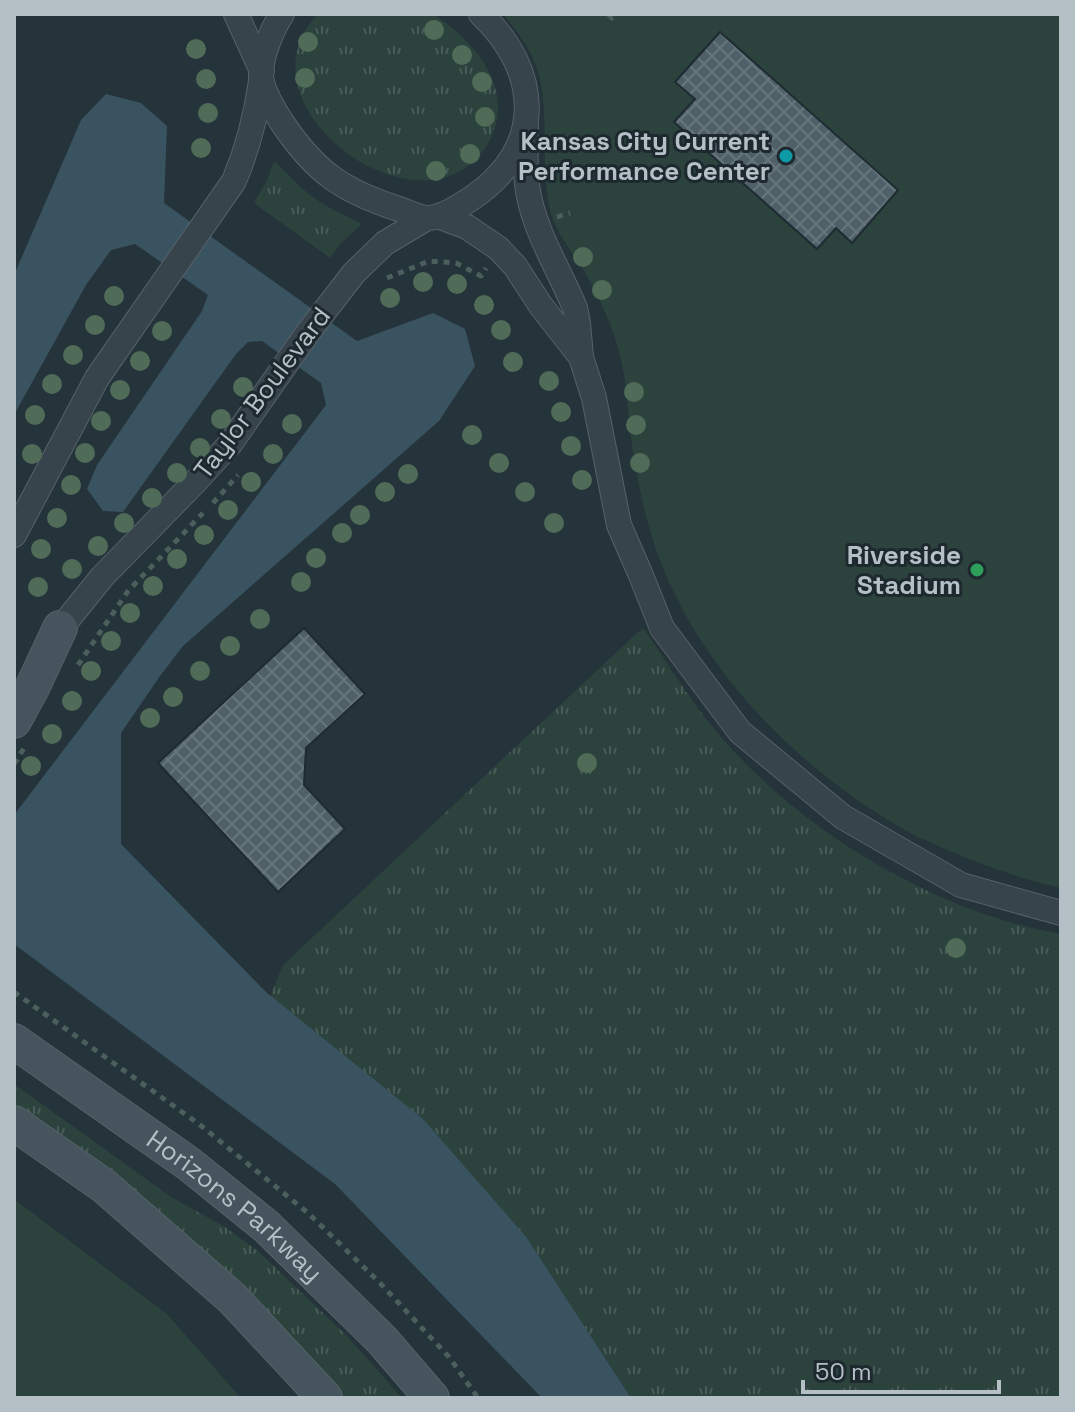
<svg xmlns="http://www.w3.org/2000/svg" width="1075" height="1412" viewBox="0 0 1075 1412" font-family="'Space Grotesk',sans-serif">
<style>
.grass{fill:url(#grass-tufts)}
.park{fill:#2c423d}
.water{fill:#3a5360}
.building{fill:url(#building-cross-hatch);stroke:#1f2b32;stroke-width:2}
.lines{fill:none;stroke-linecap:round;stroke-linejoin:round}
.street-casing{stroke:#566269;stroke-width:26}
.secondary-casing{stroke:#566269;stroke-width:36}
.path{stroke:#4b5f5c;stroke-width:5;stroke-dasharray:6 6;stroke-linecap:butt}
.street{stroke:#38444b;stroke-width:24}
.secondary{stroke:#46555d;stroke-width:34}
.tree{fill:#506c59}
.culture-dot{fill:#0f9aa8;stroke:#1d292f;stroke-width:3}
.leisure-dot{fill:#2e9e5b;stroke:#1d292f;stroke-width:3}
.labels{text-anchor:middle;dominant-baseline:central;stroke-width:6;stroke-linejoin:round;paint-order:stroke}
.poi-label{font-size:26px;font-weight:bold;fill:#b4bfc6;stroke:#1d292f;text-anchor:end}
.street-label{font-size:26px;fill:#b4bfc6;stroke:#1d292f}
</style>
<defs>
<pattern id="grass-tufts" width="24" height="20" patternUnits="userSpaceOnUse" patternTransform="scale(2)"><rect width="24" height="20" fill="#2c423d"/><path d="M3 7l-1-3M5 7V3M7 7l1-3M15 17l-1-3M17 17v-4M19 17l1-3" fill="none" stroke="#485c58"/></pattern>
<pattern id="building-cross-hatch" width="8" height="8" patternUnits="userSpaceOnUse" patternTransform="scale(2)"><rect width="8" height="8" fill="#506068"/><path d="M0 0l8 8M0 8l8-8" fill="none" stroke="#67757c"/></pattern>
</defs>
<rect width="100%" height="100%" fill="#25333a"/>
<!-- grass -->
<path class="grass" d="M318 14H433C464 34 500 70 498 110 497 130 489 145 476 159 406 232 234 102 318 14Z
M274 162C284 168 293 181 303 189 320 204 340 214 361 223V225L342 242 330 258 254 203 267 180Z
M644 629C664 657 682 688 703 715 785 822 928 911 1061 934V1398H631L527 1238 270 997 283 965 637 633Z
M14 1084 171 1197 225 1227 258 1251 347 1336 402 1398H341L14 1108Z"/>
<!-- park -->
<path class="park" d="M503 14H1061V888C1018 878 976 863 936 845 925 840 913 835 903 829 796 767 698 668 656 550 644 514 636 475 631 438 627 408 627 378 618 348 611 324 600 299 587 276 576 256 558 237 551 214 538 167 553 101 533 59 526 42 514 28 503 14Z
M14 1199 167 1314 241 1398H14Z"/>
<!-- water -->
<path class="water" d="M106 94 141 103 167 126 164 203 357 341 433 313 465 329 475 366 439 421 183 646 160 676 121 733V844L266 992 423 1119 527 1238 631 1398H542L335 1184 14 944V815L326 405 321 383 262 341 248 342 236 354 123 512 103 511 87 489 97 465 202 311 208 295 135 244 111 250 86 285 14 415V275L81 120Z"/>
<!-- building -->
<path class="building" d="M720 32 898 190 852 243 836 228 817 249 674 122 695 99 675 82Z
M304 628 365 694 306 748 304 785 345 829 278 892 158 763Z"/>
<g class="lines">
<defs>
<path id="street" d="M236 14 262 71
M282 14C272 29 260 58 261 77 263 92 273 108 281 121 314 171 342 191 399 209 408 212 419 218 428 218 442 218 460 206 472 198 545 149 542 72 481 14
M526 121C526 144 524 168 528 191 535 233 559 269 575 308L578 323 581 357 594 398 619 525 640 573 662 628 740 732 843 817 961 885 1061 913
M438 216 467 227 498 248 515 266 541 306 581 357
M14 535 97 378 234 181C248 148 256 116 261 81
M52 639 102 577 193 484 230 444 309 331 354 273 385 243 427 218"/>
<g id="secondary">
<path d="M14 721 32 688 60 628"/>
<path id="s1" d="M14 1041 189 1164 267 1227 382 1340 432 1398"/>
<path d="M14 1123 104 1186 233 1299 325 1398"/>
</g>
</defs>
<!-- street casing -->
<use href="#street" class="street-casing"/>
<!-- secondary casing -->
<use href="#secondary" class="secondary-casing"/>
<!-- path -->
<path class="path" d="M608 14 612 18 616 14
M557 217 570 213
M387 278 429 261 456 263 481 276 486 268
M213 503 238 475
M78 665 128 591 203 513
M14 764 24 748
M14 992 199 1124 308 1213 380 1283 449 1357 478 1398"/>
<!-- street -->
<use href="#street" class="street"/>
<!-- secondary -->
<use href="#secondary" class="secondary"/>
</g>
<!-- trees -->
<g class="tree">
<circle cx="434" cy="30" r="10"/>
<circle cx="308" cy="42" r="10"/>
<circle cx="196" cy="49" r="10"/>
<circle cx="462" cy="55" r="10"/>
<circle cx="305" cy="78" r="10"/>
<circle cx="206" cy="79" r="10"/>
<circle cx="482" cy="82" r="10"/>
<circle cx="208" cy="113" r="10"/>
<circle cx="485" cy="117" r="10"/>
<circle cx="201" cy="148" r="10"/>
<circle cx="470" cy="154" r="10"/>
<circle cx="436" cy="171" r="10"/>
<circle cx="583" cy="257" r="10"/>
<circle cx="423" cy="282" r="10"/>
<circle cx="457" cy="284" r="10"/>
<circle cx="602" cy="290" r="10"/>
<circle cx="114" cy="296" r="10"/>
<circle cx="390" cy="298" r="10"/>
<circle cx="484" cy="305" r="10"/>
<circle cx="95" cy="325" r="10"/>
<circle cx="501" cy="330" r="10"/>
<circle cx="162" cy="331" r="10"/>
<circle cx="73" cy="355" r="10"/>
<circle cx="140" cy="361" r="10"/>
<circle cx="513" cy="362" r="10"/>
<circle cx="549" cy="381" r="10"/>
<circle cx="52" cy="384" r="10"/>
<circle cx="243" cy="387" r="10"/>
<circle cx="120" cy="390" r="10"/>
<circle cx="634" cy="392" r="10"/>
<circle cx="561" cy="412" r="10"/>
<circle cx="35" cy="415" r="10"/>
<circle cx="221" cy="419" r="10"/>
<circle cx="101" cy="421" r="10"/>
<circle cx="292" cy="424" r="10"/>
<circle cx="636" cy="425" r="10"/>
<circle cx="472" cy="435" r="10"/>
<circle cx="571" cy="446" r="10"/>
<circle cx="200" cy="448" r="10"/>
<circle cx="85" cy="453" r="10"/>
<circle cx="32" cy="454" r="10"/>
<circle cx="273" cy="454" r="10"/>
<circle cx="499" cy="463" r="10"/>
<circle cx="640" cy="463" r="10"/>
<circle cx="177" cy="473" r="10"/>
<circle cx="408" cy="474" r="10"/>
<circle cx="582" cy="480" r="10"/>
<circle cx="251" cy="482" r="10"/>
<circle cx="71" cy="485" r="10"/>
<circle cx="385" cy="492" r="10"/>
<circle cx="525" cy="492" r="10"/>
<circle cx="152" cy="498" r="10"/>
<circle cx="228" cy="510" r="10"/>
<circle cx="360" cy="515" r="10"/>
<circle cx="57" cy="518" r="10"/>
<circle cx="124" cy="523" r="10"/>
<circle cx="554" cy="523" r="10"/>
<circle cx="342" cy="533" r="10"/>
<circle cx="204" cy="535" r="10"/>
<circle cx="98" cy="546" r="10"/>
<circle cx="41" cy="549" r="10"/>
<circle cx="316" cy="558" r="10"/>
<circle cx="177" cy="559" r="10"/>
<circle cx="72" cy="569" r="10"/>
<circle cx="301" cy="582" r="10"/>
<circle cx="153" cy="586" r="10"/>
<circle cx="38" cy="587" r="10"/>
<circle cx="130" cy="613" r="10"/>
<circle cx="260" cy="619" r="10"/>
<circle cx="111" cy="641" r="10"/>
<circle cx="230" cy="646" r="10"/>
<circle cx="91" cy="671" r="10"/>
<circle cx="200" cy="671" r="10"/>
<circle cx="173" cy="697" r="10"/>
<circle cx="72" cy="701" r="10"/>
<circle cx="150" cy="718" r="10"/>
<circle cx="52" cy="734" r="10"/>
<circle cx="587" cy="763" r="10"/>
<circle cx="31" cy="766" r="10"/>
<circle cx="956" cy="948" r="10"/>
</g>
<!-- markers -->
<circle class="culture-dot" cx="786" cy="156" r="8"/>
<circle class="leisure-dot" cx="977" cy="570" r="8"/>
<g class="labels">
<!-- poi labels -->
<g class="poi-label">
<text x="770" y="141">Kansas City Current<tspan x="770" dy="30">Performance Center</tspan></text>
<text x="961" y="555">Riverside<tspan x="961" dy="30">Stadium</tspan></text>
</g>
<!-- street labels -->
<g class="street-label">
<text transform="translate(262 393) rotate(-53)">Taylor Boulevard</text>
<text stroke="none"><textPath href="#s1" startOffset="276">Horizons Parkway</textPath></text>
</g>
</g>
<!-- border -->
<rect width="1075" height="1412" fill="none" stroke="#b4bfc6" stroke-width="32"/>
<!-- scale -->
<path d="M803 1380v12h196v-12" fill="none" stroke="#b4bfc6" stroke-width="4"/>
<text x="815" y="1380" font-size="24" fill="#b4bfc6" stroke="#1d292f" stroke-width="6" paint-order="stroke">50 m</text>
</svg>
